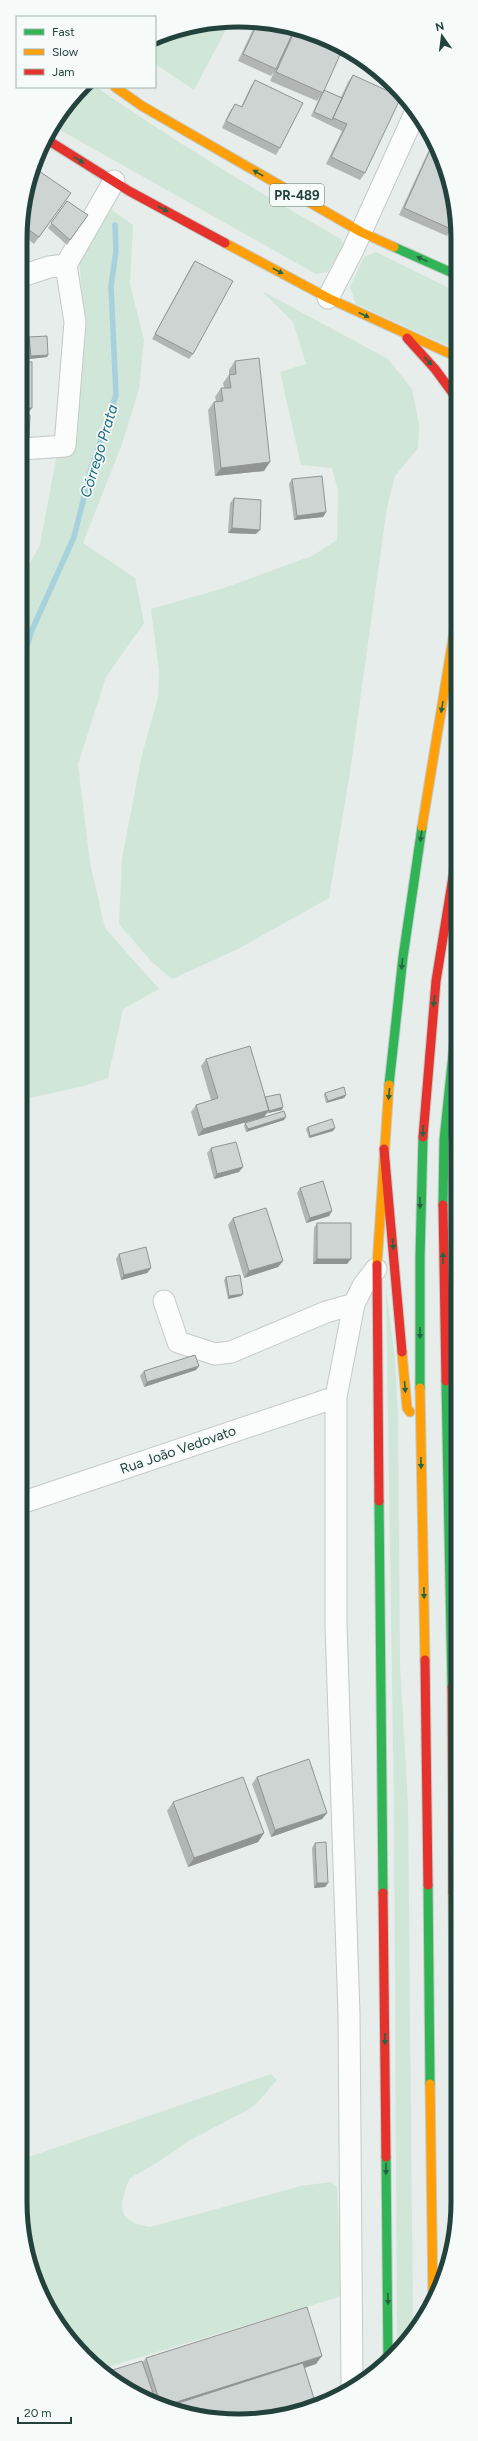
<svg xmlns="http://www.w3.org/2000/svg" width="478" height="2441" viewBox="0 0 478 2441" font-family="Figtree,sans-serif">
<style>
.green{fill:#d0e6d8}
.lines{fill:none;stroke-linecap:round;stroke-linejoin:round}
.stream{stroke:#a7d1dc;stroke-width:5.5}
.street-casing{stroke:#c4cac8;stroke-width:23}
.fast-casing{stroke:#c2ccc9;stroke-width:11}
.slow-casing{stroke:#c2ccc9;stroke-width:11}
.jam-casing{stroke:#c2ccc9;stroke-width:11}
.street{stroke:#fbfcfc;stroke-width:21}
.fast{stroke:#30b455;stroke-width:9}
.slow{stroke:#ff9f0a;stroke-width:9}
.jam{stroke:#e5322d;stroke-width:9}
.wall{fill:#b1b6b5}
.shaded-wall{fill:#909493}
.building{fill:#ced4d2;stroke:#909493}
.oneway{fill:#276444}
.labels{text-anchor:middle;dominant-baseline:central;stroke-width:3.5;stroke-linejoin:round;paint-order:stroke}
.shield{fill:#f6fbf9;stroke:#627a75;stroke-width:1}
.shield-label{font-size:13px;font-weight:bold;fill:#23423c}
.street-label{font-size:14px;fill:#23423c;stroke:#f6fbf9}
.water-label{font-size:15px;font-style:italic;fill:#196982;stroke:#f6fbf9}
.rim{fill:none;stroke:#23423c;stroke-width:5}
</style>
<rect width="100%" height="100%" fill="#e7edea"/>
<!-- green -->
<path class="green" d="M229 24 194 90 155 64V41L182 28Z
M87 87H96C176 142 257 192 341 239L344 247 327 272 316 274 53 126Z
M108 207 133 225 130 284 144 340 139 389 122 444 83 543 135 578 144 623 106 677 78 764 90 863 105 928 159 989 123 1009 108 1078 84 1086 30 1098 21 1097 22 577 40 545 57 454 73 453 78 434 83 314 79 254Z
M376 252 457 292V350L356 304 350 287 364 257Z
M262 291 388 359 412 389 419 424 418 448 395 476 387 507 350 772 329 898 238 949 172 979 152 962 119 924 122 859 142 754 158 698 159 671 151 609 224 588 312 556 337 540 338 491 332 468 301 465 280 372 306 364 293 322Z
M386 1288 395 1359 398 1416 400 1665 408 1805 413 2330 397 2350 394 1808Z
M271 2074 277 2080 256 2104 244 2112 192 2139 155 2164 130 2178C119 2205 115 2222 150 2227L301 2186 331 2182 337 2187 342 2296 101 2369 84 2357 37 2286 20 2202V2160Z"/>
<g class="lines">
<!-- stream -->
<path class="stream" d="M21 665 32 630 74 537 91 469 116 395 111 286 116 251 115 225"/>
<defs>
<path id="street" d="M66 265 114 181
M328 298 352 252 415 113
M22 449 65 446 75 322 66 265 49 267 22 276
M164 1301 178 1342 215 1354 231 1352 326 1312 354 1304
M21 1503 336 1397
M352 2385 349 2014 336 1625V1397L354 1304 363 1286 376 1269"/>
<path id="fast" d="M394 247 457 275
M389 1085 403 957 422 827
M443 1205 444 1140 457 1016
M446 1381 452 1687
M420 1388V1258L423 1137
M379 1501 383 1893
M428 1885 430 2084
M386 2157 388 2360"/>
<path id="slow" d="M115 87 142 106 361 232 394 247
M225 243 328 298 457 357
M422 827 457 614
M377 1265 389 1085
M402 1352 407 1408 410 1412
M420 1388 425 1660
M453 1893 456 2165
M430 2084 433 2300"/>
<path id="jam" d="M46 139 129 191 225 243
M407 338 435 369 457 399
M423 1137 436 981 457 852
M384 1149 402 1352
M443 1205 446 1381
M377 1265 379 1501
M425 1660 428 1885
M452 1687 453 1893
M383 1893 386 2157"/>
</defs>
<!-- street casing -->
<use href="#street" class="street-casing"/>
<!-- fast casing -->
<use href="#fast" class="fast-casing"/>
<!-- slow casing -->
<use href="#slow" class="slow-casing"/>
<!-- jam casing -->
<use href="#jam" class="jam-casing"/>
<!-- street -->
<use href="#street" class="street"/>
<!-- fast -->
<use href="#fast" class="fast"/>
<!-- slow -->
<use href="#slow" class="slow"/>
<!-- jam -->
<use href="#jam" class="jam"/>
</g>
<!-- wall -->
<path class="wall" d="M267 22 336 42 358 58 355 62 340 55 323 91 341 97 348 82 353 75 365 173 360 180 326 164 342 131 311 116 320 96 317 101 270 81 274 72 271 76 238 61 256 23Z
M255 80 280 148 276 155 222 128 230 111 235 104 241 107 251 86Z
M434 140 436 142 451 229 447 236 399 215 432 143Z
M71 193 34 244 22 235V211Z
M67 201 88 215 67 245 48 228Z
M195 261 193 354 189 359 152 339 192 265Z
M22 333 28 339 29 337 48 355 47 357 29 359 28 351V356L25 360H22Z
M235 361 264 471 215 476 208 410 214 402 216 401 215 397 221 388H224L223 383 229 375V370Z
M292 479 326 512 323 517 294 520 289 484Z
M234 498 256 534 228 533 230 503Z
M206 1059 265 1097 282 1110 268 1113H267L264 1117 198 1136 191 1112 196 1105 211 1100 201 1066Z
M325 1093 346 1095 344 1098 326 1103 324 1095Z
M284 1120 246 1132 244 1126 245 1123Z
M308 1127 335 1128 333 1131 309 1138 306 1129Z
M211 1148 239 1172 214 1179 207 1153Z
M300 1188 332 1211 329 1216 306 1223 297 1193Z
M233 1218 283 1261 278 1267 244 1278 228 1225Z
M317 1223 347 1264H313L314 1228Z
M119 1254 151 1268 147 1273 121 1280 116 1259Z
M226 1277 243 1294 241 1296 228 1299 224 1280Z
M199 1366 196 1370 144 1387 140 1376 144 1371Z
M257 1777 327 1813 322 1819 271 1837 252 1784Z
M173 1802 264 1833 258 1842 188 1867 167 1811Z
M315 1843 328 1883 325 1887 314 1888 312 1848Z
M146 2358 316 2364 305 2368 225 2421 142 2399 143 2362Z"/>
<!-- shaded-wall -->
<path class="shaded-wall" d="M48 355 47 357 29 359 31 356Z
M22 356H28L25 360H22Z
M22 408H32L28 413H22Z
M22 437H29L26 442 22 441Z
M270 462 264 471 215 476 221 468Z
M326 512 323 517 294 520 297 516Z
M232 528 260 530 256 534 228 533Z
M346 1095 344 1098 326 1103 328 1101Z
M283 1107 282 1110 268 1113 269 1111Z
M269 1110 264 1117 198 1136 203 1129Z
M286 1117 284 1120 246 1132 248 1129Z
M335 1128 333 1131 309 1138 310 1136Z
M243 1167 239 1172 214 1179 217 1174Z
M332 1211 329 1216 306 1223 310 1218Z
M317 1259H351L347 1264H313Z
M283 1261 278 1267 244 1278 249 1271Z
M151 1268 147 1273 121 1280 124 1275Z
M243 1294 241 1296 228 1299 229 1296Z
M199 1366 196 1370 144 1387 147 1382Z
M327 1813 322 1819 271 1837 275 1830Z
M264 1833 258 1842 188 1867 194 1858Z
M317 1883H328L325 1887 314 1888Z
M322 2356 316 2364 178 2408 167 2405Z"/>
<!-- building -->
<path class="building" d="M258 22H267L294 30 276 69 243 54Z
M295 30 336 42 343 48 323 93 276 72Z
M343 48 352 54 342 50Z
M353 75 401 97 365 173 331 157 347 124 333 118Z
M255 80 303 103 280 148 226 121 235 104 242 107Z
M324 90 342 98 332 120 314 112Z
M434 141 436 142 456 219 451 229 404 208Z
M36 169 71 193 39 237 22 225V211Z
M67 201 88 215 70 240 51 223Z
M195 261 233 281 193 354 155 334Z
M22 333H28V356H22Z
M47 336 48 355 31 356 29 337Z
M259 358 270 462 221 468 214 402 223 401 221 388H231L229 375 236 374 235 361Z
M22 362H32V408H22Z
M22 415H30L29 437H22Z
M322 476 326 512 297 516 292 479Z
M234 498 261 500 260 530 232 528Z
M250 1046 269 1110 203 1129 196 1105 218 1098 206 1059Z
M344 1087 346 1095 328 1101 325 1093Z
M280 1094 283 1107 269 1111 265 1097Z
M284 1111 286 1117 248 1129 245 1123Z
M332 1119 335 1128 310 1136 308 1127Z
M236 1142 243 1167 217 1174 211 1148Z
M323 1181 332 1211 310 1218 300 1188Z
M266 1208 283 1261 249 1271 233 1218Z
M317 1223H351V1259H317Z
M146 1247 151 1268 124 1275 119 1254Z
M240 1275 243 1294 229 1296 226 1277Z
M195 1355 199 1366 147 1382 144 1371Z
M309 1759 327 1813 275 1830 257 1777Z
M243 1777 264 1833 194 1858 173 1802Z
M326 1842 328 1883H317L315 1843Z
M307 2307 322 2356 167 2405 160 2403 146 2358Z
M142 2361 156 2402 142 2399 106 2372Z
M303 2363 316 2405 309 2409 225 2421 169 2406Z"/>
<!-- one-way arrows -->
<defs><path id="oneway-solid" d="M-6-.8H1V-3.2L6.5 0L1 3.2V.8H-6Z"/></defs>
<g class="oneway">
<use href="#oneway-solid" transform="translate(79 160) rotate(32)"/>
<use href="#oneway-solid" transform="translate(258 173) rotate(-150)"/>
<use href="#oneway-solid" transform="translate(163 209) rotate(28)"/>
<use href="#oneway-solid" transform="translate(422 259) rotate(-156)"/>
<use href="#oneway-solid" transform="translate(278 271) rotate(28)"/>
<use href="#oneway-solid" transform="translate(364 315) rotate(25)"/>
<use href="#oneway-solid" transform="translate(428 361) rotate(48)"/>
<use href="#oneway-solid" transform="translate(442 707) rotate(100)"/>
<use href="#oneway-solid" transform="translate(421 836) rotate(98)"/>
<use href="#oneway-solid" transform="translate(402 964) rotate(95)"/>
<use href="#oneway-solid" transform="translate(434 1001) rotate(97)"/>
<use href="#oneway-solid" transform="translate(389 1094) rotate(95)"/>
<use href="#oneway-solid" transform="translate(423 1131) rotate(94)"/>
<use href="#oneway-solid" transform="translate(420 1203) rotate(90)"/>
<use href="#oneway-solid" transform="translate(393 1244) rotate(85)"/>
<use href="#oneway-solid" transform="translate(443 1258) rotate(-92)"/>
<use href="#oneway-solid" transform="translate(420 1333) rotate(90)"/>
<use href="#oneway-solid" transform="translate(405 1387) rotate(85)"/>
<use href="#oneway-solid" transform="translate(421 1463) rotate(89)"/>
<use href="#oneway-solid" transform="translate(424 1593) rotate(89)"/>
<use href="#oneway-solid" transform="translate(385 2039) rotate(90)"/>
<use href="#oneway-solid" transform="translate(386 2169) rotate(90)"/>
<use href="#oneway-solid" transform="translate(388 2299) rotate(89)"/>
</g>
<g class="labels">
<!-- shield labels -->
<rect class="shield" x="270" y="184" width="54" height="22" rx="3"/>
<g class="shield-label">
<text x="297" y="195">PR-489</text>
</g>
<!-- street labels -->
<g class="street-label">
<text transform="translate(178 1450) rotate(-19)">Rua João Vedovato</text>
</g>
<!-- water labels -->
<g class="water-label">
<text transform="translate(99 451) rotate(-73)">Córrego Prata</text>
</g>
</g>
<!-- crop -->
<path d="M0 0H478V2441H0ZM239 27H239A212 212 0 0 1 451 239V2202A212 212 0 0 1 239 2414H239A212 212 0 0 1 27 2202V239A212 212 0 0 1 239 27Z" fill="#f6fbf9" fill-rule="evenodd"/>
<path class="rim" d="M239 27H239A212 212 0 0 1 451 239V2202A212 212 0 0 1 239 2414H239A212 212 0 0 1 27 2202V239A212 212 0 0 1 239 27Z"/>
<!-- legend -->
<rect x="16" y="16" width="140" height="72" fill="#f6fbf9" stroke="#a2b1ad"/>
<rect x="24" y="29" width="20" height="6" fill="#30b455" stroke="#a2b1ad"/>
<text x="52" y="36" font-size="12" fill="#23423c">Fast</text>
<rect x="24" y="49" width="20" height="6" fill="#ff9f0a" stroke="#a2b1ad"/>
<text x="52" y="56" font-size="12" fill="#23423c">Slow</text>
<rect x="24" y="69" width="20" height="6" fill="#e5322d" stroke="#a2b1ad"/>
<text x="52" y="76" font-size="12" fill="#23423c">Jam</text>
<!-- north arrow -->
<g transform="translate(442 36) rotate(346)" stroke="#f6fbf9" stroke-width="3" paint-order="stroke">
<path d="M0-3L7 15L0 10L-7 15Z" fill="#23423c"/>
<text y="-6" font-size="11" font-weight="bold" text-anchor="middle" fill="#23423c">N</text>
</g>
<!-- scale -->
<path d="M18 2417v6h53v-6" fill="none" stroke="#23423c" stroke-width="2"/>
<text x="24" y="2417" font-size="12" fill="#23423c" stroke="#f6fbf9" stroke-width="3" paint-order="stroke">20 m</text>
</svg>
